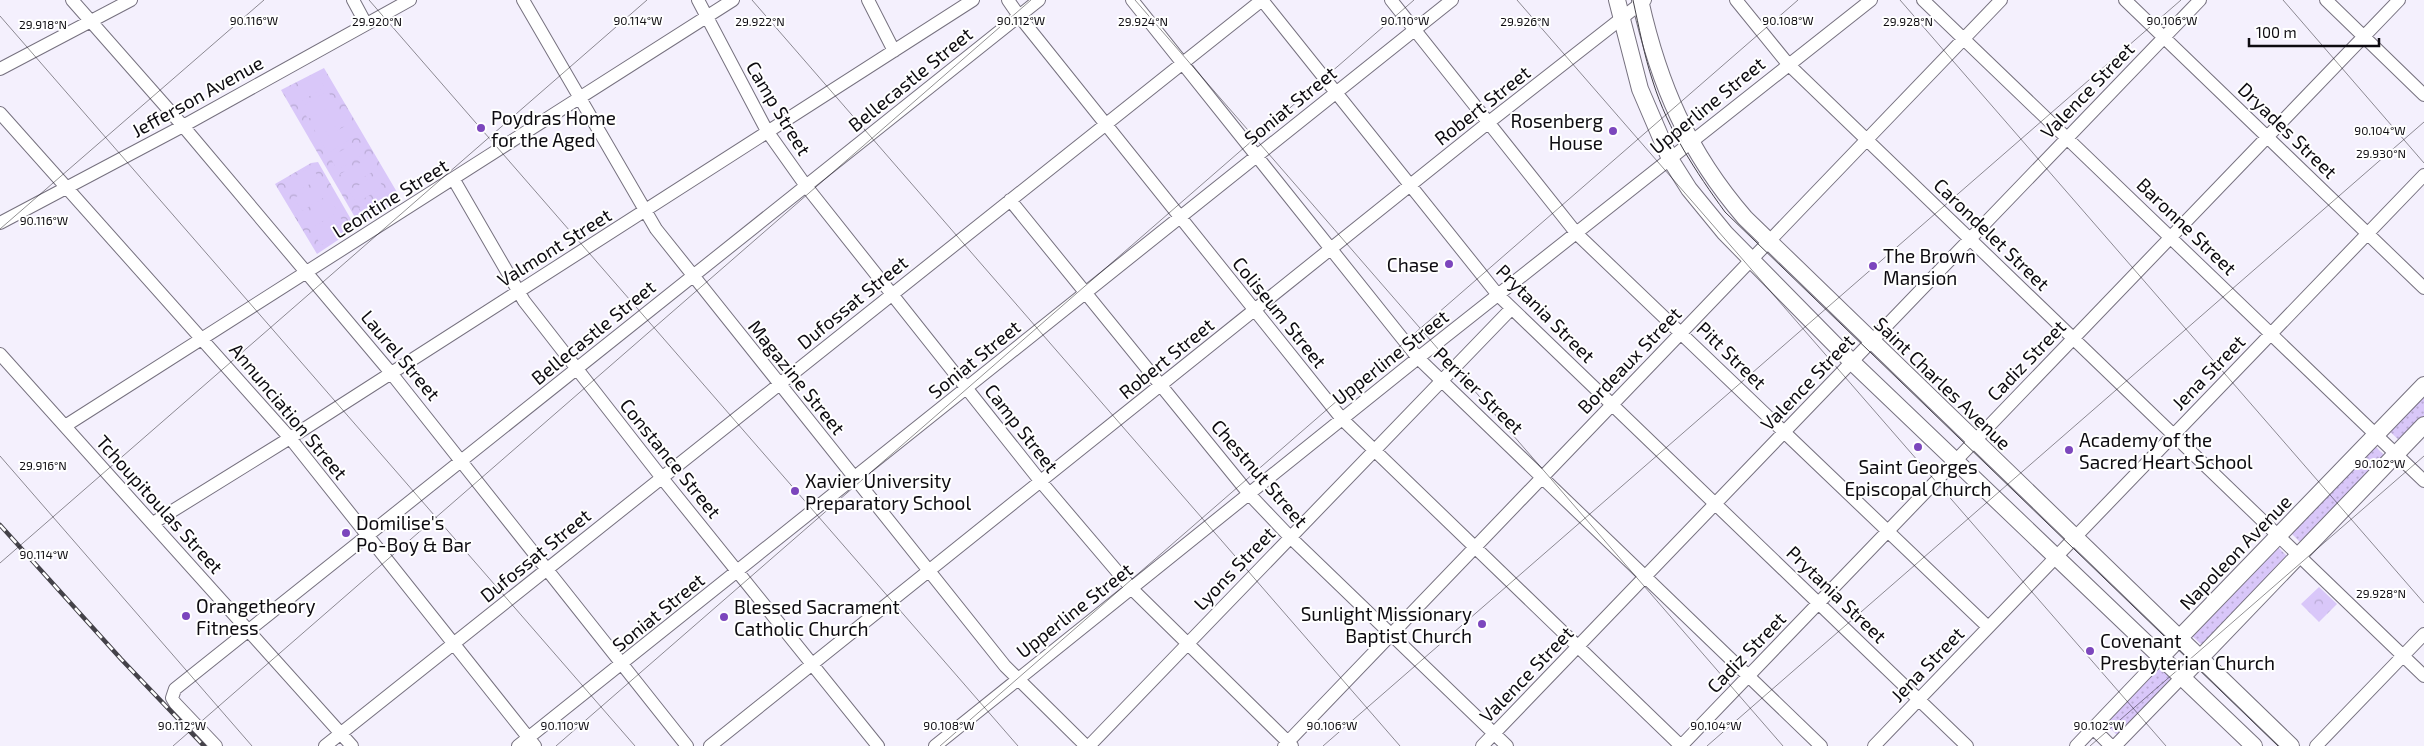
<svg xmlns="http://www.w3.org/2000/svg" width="2424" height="746" viewBox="0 0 2424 746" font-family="'Exo 2',sans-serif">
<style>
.grass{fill:url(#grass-dots)}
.park{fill:url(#park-crowns)}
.pitch{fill:#d9c7f9}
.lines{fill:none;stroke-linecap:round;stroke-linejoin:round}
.minor-casing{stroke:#76717f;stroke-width:14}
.major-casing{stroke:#76717f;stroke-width:18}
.minor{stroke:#fff;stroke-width:12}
.major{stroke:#fff;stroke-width:16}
.tram{stroke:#444249;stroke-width:1}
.rail-casing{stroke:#444249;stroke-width:4.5}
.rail{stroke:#fff;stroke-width:2.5;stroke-dasharray:8;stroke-linecap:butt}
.ticks{fill:none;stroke:#0d0b10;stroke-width:1;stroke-opacity:0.45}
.poi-dot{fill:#7c46bd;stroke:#fff;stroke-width:2}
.labels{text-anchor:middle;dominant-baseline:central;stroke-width:4;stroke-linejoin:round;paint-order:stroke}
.street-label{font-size:19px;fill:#0d0b10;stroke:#fff}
.poi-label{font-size:19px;fill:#0d0b10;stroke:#fff;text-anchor:start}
.ticks-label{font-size:12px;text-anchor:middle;fill:#0d0b10;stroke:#fff;stroke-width:4;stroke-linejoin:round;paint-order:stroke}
</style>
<defs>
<pattern id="grass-dots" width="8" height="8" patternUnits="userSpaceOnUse" patternTransform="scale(1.25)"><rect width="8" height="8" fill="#d9c7f9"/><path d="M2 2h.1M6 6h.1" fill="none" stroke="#b9aad4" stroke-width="1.8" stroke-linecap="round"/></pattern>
<pattern id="park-crowns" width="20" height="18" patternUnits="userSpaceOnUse" patternTransform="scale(1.25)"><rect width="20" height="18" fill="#d9c7f9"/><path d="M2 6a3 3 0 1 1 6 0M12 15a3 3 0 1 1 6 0" fill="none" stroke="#b9aad4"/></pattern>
</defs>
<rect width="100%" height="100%" fill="#f4f0fd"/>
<!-- grass -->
<path class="grass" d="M2424 391V416L2400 441 2387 429Z
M2373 444 2385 456 2301 543 2289 531Z
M2276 545 2288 557 2203 646 2190 634Z
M2159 665 2173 678 2117 735 2104 722Z"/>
<!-- park -->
<path class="park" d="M324 68 401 199 360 226 281 90Z
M318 162 356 228 317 254 275 184 311 163Z
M2319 587 2337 604 2319 622 2301 604Z"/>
<!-- pitch -->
<path class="pitch" d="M318 75 325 87 298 103 291 90Z
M328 91 335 104 308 119 301 107Z
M338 109 345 121 318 136 311 124Z
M347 125 354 137 328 153 320 140Z
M357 142 364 154 337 170 330 157Z
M367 159 374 171 347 187 340 174Z
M312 166 319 179 292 194 285 182Z
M376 175 383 187 357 203 349 191Z
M321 183 328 195 302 211 294 198Z
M386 192 392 201 365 217 359 208Z
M331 200 338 212 311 228 304 215Z
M340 217 348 229 321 245 313 232Z"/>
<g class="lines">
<defs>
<path id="minor" d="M72 0 183 126 391 373 687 746
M353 0 366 24
M523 0 656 229 1005 666 1086 746
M698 0 767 131 806 186 1041 482 1132 589 1292 746
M868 0 894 51
M1008 0 1019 16 1342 419 1681 746
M1132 0 1418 358 1821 746
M1262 0 1498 295 1967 746
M1391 0 1577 234 1988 627
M1736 0 1788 64 2424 676
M1923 0 2424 481
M2125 0 2424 288
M2326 0 2424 95
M0 69 131 0
M0 113 290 438 535 746
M454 180 524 301 662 478 878 746
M1010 200 1250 495 1290 537 1507 746
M0 223 183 126 410 0
M0 354 352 746
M65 426 733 0
M153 523 290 438 973 0
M2093 728 2111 746
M216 746 175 703 172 698 175 689 1039 0
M325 746 1262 0
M518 746 1452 0
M710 746 1489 122 1645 0
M935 746 1418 358 1871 0
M1089 746 1511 309
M1284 746 2001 0
M1482 746 2200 0
M1681 746 2399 0
M1874 746 2424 175
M2076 746 2161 657
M2115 746 2182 677
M2316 746 2424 634"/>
<path id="major" d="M1617 0 1640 89 1670 159 1689 189 1725 233 1852 362 2254 746
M1640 0C1659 85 1688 152 1745 218L2291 746
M2161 657 2424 385
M2182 677 2424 425"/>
</defs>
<!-- minor casing -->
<use href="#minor" class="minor-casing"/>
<!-- major casing -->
<use href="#major" class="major-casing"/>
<!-- minor -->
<use href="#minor" class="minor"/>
<!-- major -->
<use href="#major" class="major"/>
<!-- tram -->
<path class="tram" d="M1633 0C1639 27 1644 55 1653 82 1668 130 1696 172 1725 212L2278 746"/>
<defs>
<path id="rail" d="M0 525 121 659 204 746"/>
</defs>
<!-- rail casing -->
<use href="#rail" class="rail-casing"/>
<!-- rail -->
<use href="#rail" class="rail"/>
</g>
<!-- ticks -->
<path class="ticks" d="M369 0 1018 746M752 0 1400 746M1135 0 1783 746M1517 0 2166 746M1900 0 2424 603M2283 0 2424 163M0 16 635 746M0 229 264 0M0 456 252 746M0 563 647 0M173 746 1031 0M556 746 1414 0M940 746 1798 0M1323 746 2181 0M1707 746 2424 122M2090 746 2424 456"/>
<!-- markers -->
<g class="poi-dot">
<circle cx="481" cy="128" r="5"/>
<circle cx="1613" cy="131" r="5"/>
<circle cx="1449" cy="264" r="5"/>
<circle cx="1873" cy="266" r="5"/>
<circle cx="1918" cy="447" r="5"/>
<circle cx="2069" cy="450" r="5"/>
<circle cx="795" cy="491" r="5"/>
<circle cx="346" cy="533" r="5"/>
<circle cx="186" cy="616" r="5"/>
<circle cx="724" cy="617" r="5"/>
<circle cx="1482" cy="624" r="5"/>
<circle cx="2090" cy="651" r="5"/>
</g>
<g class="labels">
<!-- street labels -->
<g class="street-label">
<text transform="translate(910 79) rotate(-39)">Bellecastle Street</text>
<text transform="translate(2087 90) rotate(-46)">Valence Street</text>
<text transform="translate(197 96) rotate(-29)">Jefferson Avenue</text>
<text transform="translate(1290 105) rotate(-39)">Soniat Street</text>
<text transform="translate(1482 105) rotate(-38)">Robert Street</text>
<text transform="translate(1707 105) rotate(-39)">Upperline Street</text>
<text transform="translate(779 108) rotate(59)">Camp Street</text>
<text transform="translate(2288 130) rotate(44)">Dryades Street</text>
<text transform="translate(390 198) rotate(-32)">Leontine Street</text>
<text transform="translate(2187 226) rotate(44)">Baronne Street</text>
<text transform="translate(1992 234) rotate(44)">Carondelet Street</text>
<text transform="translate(554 247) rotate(-32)">Valmont Street</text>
<text transform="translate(852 302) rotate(-39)">Dufossat Street</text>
<text transform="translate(1280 312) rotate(51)">Coliseum Street</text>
<text transform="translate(1546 313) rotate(45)">Prytania Street</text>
<text transform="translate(593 332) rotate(-39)">Bellecastle Street</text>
<text transform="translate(401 355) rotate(50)">Laurel Street</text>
<text transform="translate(1732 355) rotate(44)">Pitt Street</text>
<text transform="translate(1390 357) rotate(-38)">Upperline Street</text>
<text transform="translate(1166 358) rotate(-39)">Robert Street</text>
<text transform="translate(974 359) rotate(-39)">Soniat Street</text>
<text transform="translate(1629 360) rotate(-46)">Bordeaux Street</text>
<text transform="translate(2026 360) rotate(-46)">Cadiz Street</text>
<text transform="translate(2208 372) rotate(-46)">Jena Street</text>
<text transform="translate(797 377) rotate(51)">Magazine Street</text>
<text transform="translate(1807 382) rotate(-46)">Valence Street</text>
<text transform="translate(1943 383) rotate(44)">Saint Charles Avenue</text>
<text transform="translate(1479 390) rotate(44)">Perrier Street</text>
<text transform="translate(289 411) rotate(50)">Annunciation Street</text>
<text transform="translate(1022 428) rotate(52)">Camp Street</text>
<text transform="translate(671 458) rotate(51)">Constance Street</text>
<text transform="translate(1260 473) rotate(49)">Chestnut Street</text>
<text transform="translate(160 504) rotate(48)">Tchoupitoulas Street</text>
<text transform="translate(2235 552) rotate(-46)">Napoleon Avenue</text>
<text transform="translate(535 555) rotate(-39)">Dufossat Street</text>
<text transform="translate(1234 568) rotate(-46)">Lyons Street</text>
<text transform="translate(1837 594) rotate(44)">Prytania Street</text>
<text transform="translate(1074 610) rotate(-38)">Upperline Street</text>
<text transform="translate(658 612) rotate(-39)">Soniat Street</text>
<text transform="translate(1746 652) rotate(-46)">Cadiz Street</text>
<text transform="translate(1927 664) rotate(-46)">Jena Street</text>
<text transform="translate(1526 674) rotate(-46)">Valence Street</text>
</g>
<!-- poi labels -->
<g class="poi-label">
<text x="491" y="117">Poydras Home<tspan x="491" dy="22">for the Aged</tspan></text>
<text x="1603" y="120" text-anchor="end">Rosenberg<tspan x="1603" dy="22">House</tspan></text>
<text x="1883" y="255">The Brown<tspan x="1883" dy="22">Mansion</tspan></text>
<text x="1439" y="264" text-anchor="end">Chase</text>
<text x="2079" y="439">Academy of the<tspan x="2079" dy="22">Sacred Heart School</tspan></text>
<text x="1918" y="466" text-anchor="middle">Saint Georges<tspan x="1918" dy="22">Episcopal Church</tspan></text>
<text x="805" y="480">Xavier University<tspan x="805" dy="22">Preparatory School</tspan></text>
<text x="356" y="522">Domilise's<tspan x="356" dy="22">Po-Boy &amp; Bar</tspan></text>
<text x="196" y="605">Orangetheory<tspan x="196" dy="22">Fitness</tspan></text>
<text x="734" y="606">Blessed Sacrament<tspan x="734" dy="22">Catholic Church</tspan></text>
<text x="1472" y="613" text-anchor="end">Sunlight Missionary<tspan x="1472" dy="22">Baptist Church</tspan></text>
<text x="2100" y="640">Covenant<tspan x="2100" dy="22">Presbyterian Church</tspan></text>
</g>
</g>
<g class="ticks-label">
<text x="254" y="25">90.116°W</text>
<text x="638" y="25">90.114°W</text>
<text x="1021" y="25">90.112°W</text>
<text x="1405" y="25">90.110°W</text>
<text x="1788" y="25">90.108°W</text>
<text x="2172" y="25">90.106°W</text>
<text x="377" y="26">29.920°N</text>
<text x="760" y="26">29.922°N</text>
<text x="1143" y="26">29.924°N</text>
<text x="1908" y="26">29.928°N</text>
<text x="1525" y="26">29.926°N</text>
<text x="43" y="29">29.918°N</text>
<text x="2380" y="135">90.104°W</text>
<text x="2381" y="158">29.930°N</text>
<text x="44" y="225">90.116°W</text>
<text x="2380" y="468">90.102°W</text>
<text x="43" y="470">29.916°N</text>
<text x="44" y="559">90.114°W</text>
<text x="2381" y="598">29.928°N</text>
<text x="182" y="730">90.112°W</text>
<text x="565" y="730">90.110°W</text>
<text x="949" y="730">90.108°W</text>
<text x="1332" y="730">90.106°W</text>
<text x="1716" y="730">90.104°W</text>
<text x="2099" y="730">90.102°W</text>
</g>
<!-- scale -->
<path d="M2249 38v8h130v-8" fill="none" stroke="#0d0b10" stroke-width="2.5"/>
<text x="2256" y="38" font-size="15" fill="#0d0b10" stroke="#ffffff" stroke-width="4" paint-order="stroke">100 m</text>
</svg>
